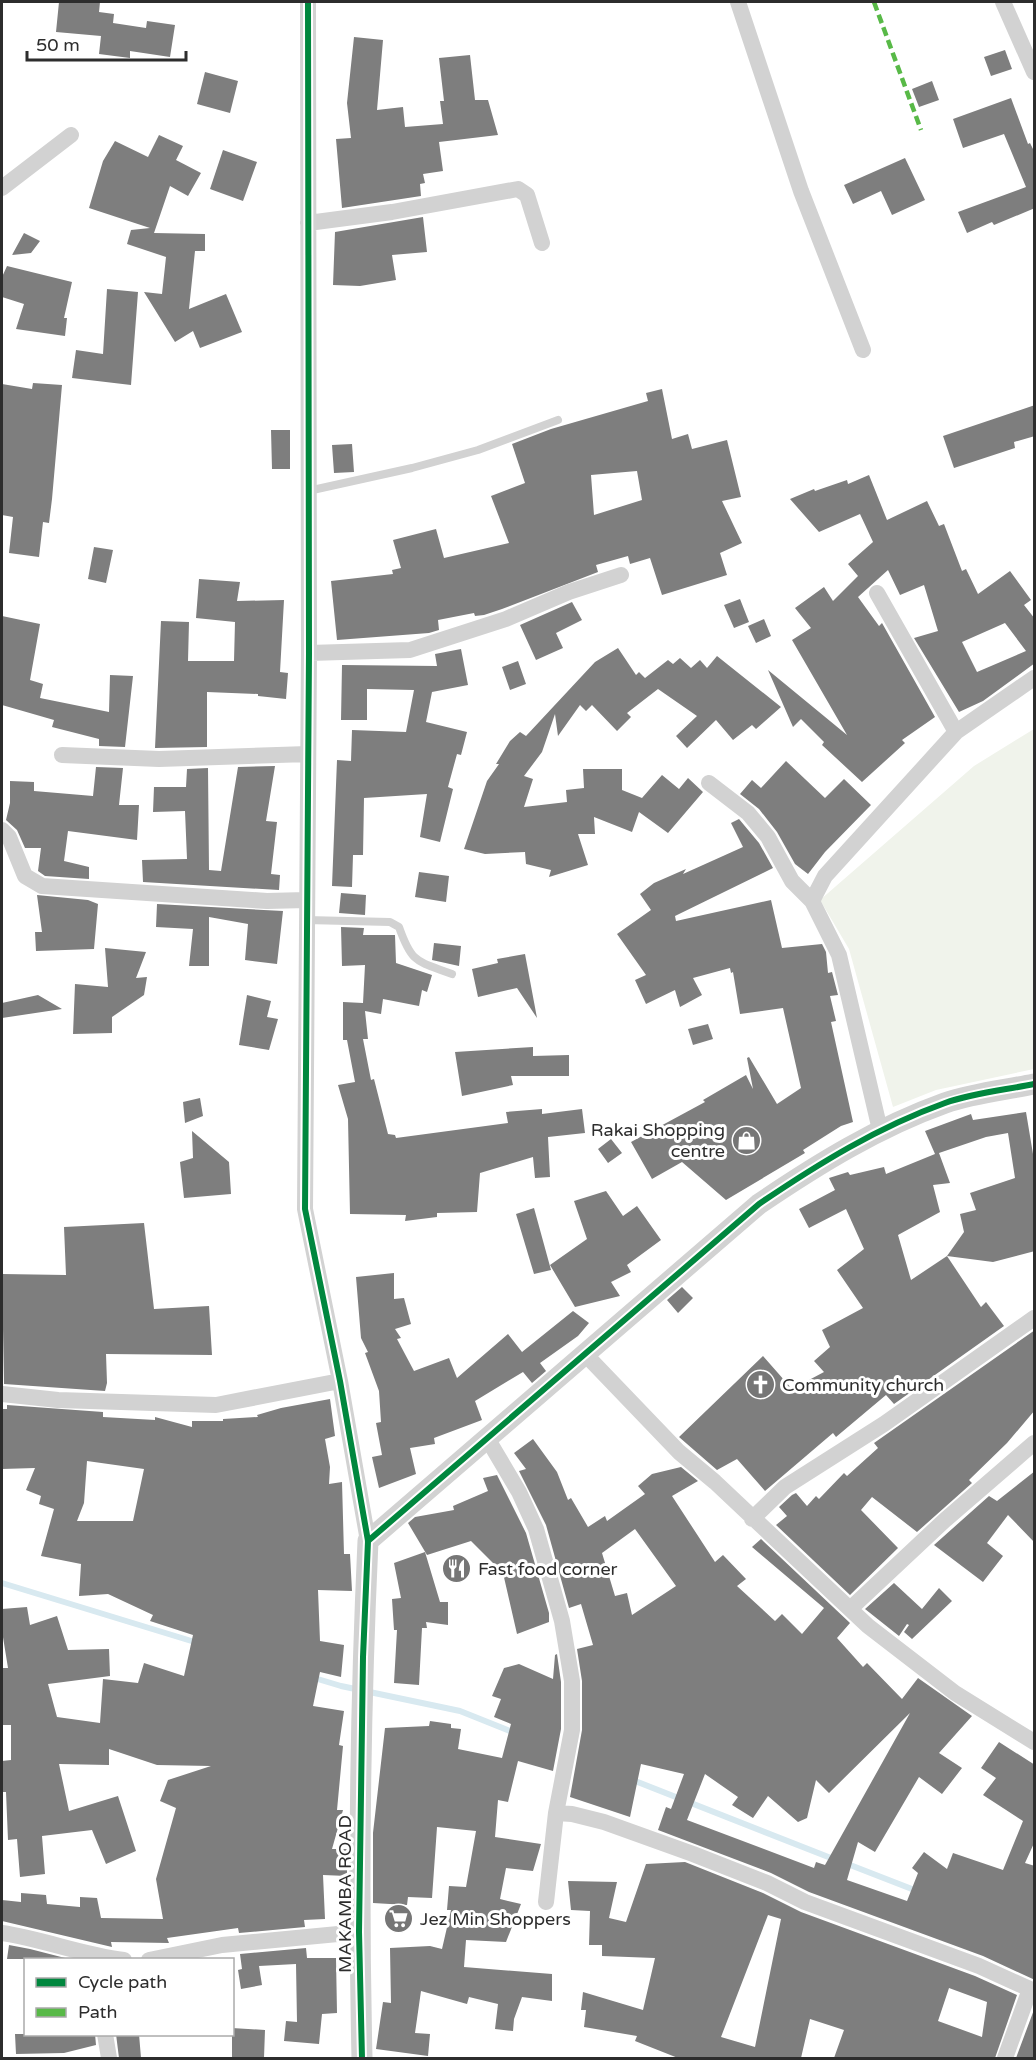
<svg xmlns="http://www.w3.org/2000/svg" width="1036" height="2060" viewBox="0 0 1036 2060" font-family="'Varela Round',sans-serif">
<style>
.green{fill:#f0f3eb}
.lines{fill:none;stroke-linecap:round;stroke-linejoin:round}
.stream{stroke:#d8e9f0;stroke-width:6}
.building{fill:#7e7e7e;fill-rule:evenodd}
.service{stroke:#d2d2d2;stroke-width:8}
.minor{stroke:#d2d2d2;stroke-width:16}
.tertiary{stroke:#d2d2d2;stroke-width:21}
.quiet{stroke:#58b947;stroke-width:4.5;stroke-dasharray:9 4.5;stroke-linecap:butt}
.cycleway-casing{stroke:#fff;stroke-width:10}
.cycleway{stroke:#00873e;stroke-width:6}
.labels{text-anchor:middle;dominant-baseline:central;stroke-width:6;stroke-linejoin:round;paint-order:stroke}
.poi-label{font-size:18px;fill:#2d2d2d;stroke:#fff;text-anchor:start}
.street-label{font-size:18px;fill:#2d2d2d;stroke:#fff}
</style>
<rect width="100%" height="100%" fill="#fff"/>
<!-- green -->
<path class="green" d="M1034 729V1069L936 1090 893 1107 849 949 820 900 974 766Z"/>
<g class="lines">
<!-- stream -->
<path class="stream" d="M2 1583 198 1643
M311 1677 341 1686 460 1711 515 1733
M630 1779 836 1860
M845 1863 917 1891"/>
</g>
<!-- building -->
<path class="building" d="M59 2H100L99 12 114 14 113 23 146 28 147 21 175 25 170 57 130 51V58L99 54 101 36 56 32Z
M354 37 383 40 377 110 403 107 405 127 443 124 440 101H444L439 58 470 55 475 100H488L498 135 439 142 443 171 423 174 425 183 420 184 421 196 342 208 336 139 351 138 347 103Z
M1005 50 1012 69 991 76 984 57Z
M205 72 238 81 230 113 197 104Z
M932 81 939 100 919 107 912 89Z
M1011 98 1028 144 1030 143 1035 153V208L994 225 992 222 967 233 958 212 1026 187 1004 134 963 148 953 119Z
M159 135 183 146 176 160 201 173 188 196 170 186 154 233 205 234V251H195L189 309 226 294 242 332 200 348 193 331 175 342 144 292 162 294 166 257 127 244 131 230 150 228 89 208 103 161 115 141 148 157Z
M223 150 257 162 243 201 210 189Z
M905 158 925 200 892 215 881 191 853 204 844 185Z
M423 217 427 252 392 255 396 280 360 286 333 285 335 232Z
M24 233 40 241 31 253 12 255Z
M7 266 72 282 64 318H67L65 336 16 329 24 304 2 297V277Z
M107 289 138 292 131 385 72 378 76 350 103 354Z
M33 383 62 385 52 499 49 523 43 522 39 557 9 553 13 517 2 515V384L32 389Z
M662 389 672 439 688 434 692 449 727 440 741 497 722 501 742 543 720 553 727 575 662 595 650 558 630 564 628 556 596 565 598 572 502 609 484 615 475 616 474 613 438 620 439 630 429 633 337 640 331 581 393 574 392 570 401 568 393 540 436 529 444 558 509 543 491 496 525 483 512 444 551 429 648 401 646 393ZM637 471 642 500 594 515 591 475Z
M1035 405V436L1014 442 1015 448 954 468 943 436Z
M271 430H290V469H272Z
M352 444 354 472 334 473 332 445Z
M869 475 887 520 927 501 939 526 944 524 962 571 966 569 978 594 1010 571 1031 600 1024 605 1035 619V663L983 701 959 712 914 638 938 631 924 585 900 595 888 570 858 597 879 626 882 623 935 717 902 740 905 743 862 782 822 745 824 742 801 719 793 727 768 670 847 735 792 640 811 628 795 608 824 587 833 601 858 576 848 564 873 542 860 514 819 532 790 499 814 489 815 491 847 480 848 484ZM1005 623 1026 651 977 672 962 642Z
M94 547 113 550 106 583 88 579Z
M199 579 240 582 237 601 284 600 280 672 288 673 286 699 258 696V694L207 692V747L155 748 161 621 189 622 188 661H234L235 622 196 618Z
M740 599 749 622 734 628 724 605Z
M572 602 582 620 556 633 563 648 536 660 520 625Z
M2 616 40 624 30 680 43 684 40 698 109 712 110 675 133 676 125 747 99 746V739L52 727 54 720 2 705Z
M764 619 771 636 756 643 748 626Z
M618 648 636 675 639 672 645 678 668 660 673 664 680 658 691 668 700 660 707 668 717 656 781 707 756 729 752 725 733 740 716 720 687 748 676 736 697 716 658 689 627 713 631 717 617 731 592 705 586 711 580 705 558 736 555 714 542 752 524 776 533 779 524 807 567 802 566 790 584 788 583 769H622V790L642 798 662 775 679 789 688 778 703 792 668 833 639 812 632 832 594 817 595 834H578L588 865 549 877 551 870 526 864 525 852 485 854 464 849 487 781 499 764H496L510 741 520 732 526 736 595 662Z
M461 649 468 685 432 692 426 722 467 732 461 755 457 754 448 787 453 789 440 842 420 837 427 794 364 798 363 855H353L352 887 332 886 337 760 351 761 352 730 406 732 414 690 367 689V720H341L342 665 437 666 435 654Z
M518 661 526 684 510 690 502 667Z
M786 761 825 798 844 779 871 805 825 852 808 874 795 864 777 832 759 809 740 794 752 780 761 788Z
M275 766 266 821 277 822 271 874 280 875 279 890 143 882 142 860 187 859 185 811 153 812 154 787H186L187 769 208 768 209 870 221 871 238 767Z
M96 767 123 768 119 805H139L137 840 68 831 64 861 89 867V879L45 876 38 871 41 848H25L17 830 6 820 10 803V781L34 782V791L93 796Z
M739 819 759 843 773 868 675 916 676 921 771 900 782 948 822 944 826 952 828 973 832 972 838 995 830 996 836 1021 831 1022 853 1122 841 1126 803 1150 805 1153 726 1200 682 1162 652 1179 631 1142 705 1102 703 1100 746 1075 753 1089 747 1058 749 1057 777 1104 801 1088 783 1008 740 1014 733 972 731 973 730 968 693 978 702 995 680 1007 675 990 646 1004 635 980 646 975 617 934 651 910 640 894 654 883 686 869 683 874 743 847 731 823Z
M419 872 449 876 446 902 415 897Z
M341 893 366 895 365 915 339 913Z
M37 895 88 900 98 904 94 949 36 951 35 932H42Z
M157 904 283 911 277 964 245 960 248 924 209 917V966H189L193 929 156 927Z
M341 927 364 928 363 935H395L396 963 432 975 427 992 422 990 419 1006 383 999 381 1014 365 1011 368 1039H363L371 1080 374 1079 388 1134 395 1135 396 1138 508 1123 506 1112 542 1109V1114L582 1109 585 1133 548 1137 550 1177 535 1178 533 1157 480 1173 477 1212 437 1213V1217L405 1221 406 1215 350 1214 348 1119 338 1085 355 1082 347 1040H343V1002L363 1003 365 965 342 966Z
M434 943 461 946 459 966 432 960Z
M105 948 146 952 136 978 147 977 144 995 112 1017V1033L73 1034 75 984 108 987Z
M525 954 537 1018 517 988 478 997 472 969 498 963 497 959Z
M38 995 62 1009 2 1018V1003Z
M247 995 271 1001 267 1017 278 1019 269 1050 239 1045Z
M708 1024 713 1039 693 1045 688 1029Z
M533 1047V1056L569 1055V1076H511L513 1085 462 1096 455 1052Z
M200 1098 203 1116 185 1123 183 1102Z
M1026 1112 1035 1166V1251L993 1262 947 1256 981 1307 986 1302 1004 1326 894 1404 886 1395 836 1437 833 1433 765 1491 737 1459 717 1470 679 1437 763 1356 792 1389 824 1372 814 1361 830 1347 822 1330 863 1308 837 1270 864 1249 846 1209 809 1228 799 1209 835 1190 829 1178 848 1172 850 1175 884 1167 886 1174 935 1154 925 1131 971 1114 973 1120ZM1008 1133 1015 1178 970 1193 976 1210 960 1214 964 1232 947 1256 911 1280 898 1235 940 1212 933 1185 950 1183 939 1153 986 1137Z
M192 1131 229 1162 231 1194 184 1198 180 1162 193 1158Z
M611 1139 622 1153 608 1163 598 1149Z
M606 1191 623 1216 637 1206 661 1240 627 1265 631 1272 611 1282 620 1296 575 1307 550 1265 587 1239 574 1201Z
M534 1208 551 1270 534 1274 516 1214Z
M144 1223 154 1309 209 1306 212 1355 106 1354 107 1383 105 1391 4 1384 2 1274 66 1275 64 1227Z
M394 1273V1299L404 1298 411 1324 395 1329 401 1338 397 1339 414 1371 449 1358 457 1378 508 1334 522 1352 573 1311 589 1323 578 1336 540 1363 546 1371 532 1383 523 1372 475 1401 482 1420 434 1438 435 1444 410 1448 416 1474 379 1488 372 1457 382 1455 376 1423 381 1422 379 1391 365 1353 368 1352 361 1338 356 1277Z
M682 1287 693 1298 678 1313 667 1300Z
M1035 1330V1410L1007 1443 969 1480 972 1483 917 1532 872 1497 861 1510 898 1548 850 1595 776 1525 787 1516 779 1507 792 1495 796 1493 807 1506 816 1496 819 1499 844 1473 847 1476 878 1448 874 1443Z
M330 1399 335 1436 325 1439 330 1467 329 1484 342 1482 344 1554H350L352 1591 318 1590 320 1641 344 1645 341 1677 320 1672 313 1706 344 1711 339 1745 343 1746 337 1810H343L332 1849H347V1876L323 1875 325 1919 304 1920 305 1927 239 1933 238 1928 167 1938 169 1943 111 1942 112 1947 2 1921V1900L21 1902V1893L46 1895 47 1904 80 1907V1897L97 1898 101 1918 163 1919 156 1879 176 1808 160 1801 168 1780 211 1766 157 1765 109 1749V1765L59 1764 69 1811 118 1796 136 1851 106 1864 92 1830 42 1836 45 1874 20 1877 17 1839 8 1840 6 1792H2V1761L11 1760V1725H2V1668H8L2 1631V1609L27 1607 30 1625 57 1616 68 1650 109 1649 110 1676 48 1684 57 1717 100 1723 103 1679 138 1683 144 1663 184 1676 193 1635 150 1621 153 1615 108 1594 79 1596 81 1564 41 1556 54 1509 39 1504 41 1496 26 1490 35 1468 2 1469V1409H7V1405L103 1412V1417L155 1420V1417L192 1427V1421H223V1419L258 1417 257 1415 281 1408ZM87 1461 144 1469 133 1521H77L84 1503Z
M533 1439 557 1472 568 1500 571 1498 588 1527 605 1516 607 1521 645 1494 638 1486 652 1474 681 1467 698 1481 672 1496 715 1562 723 1555 746 1579 737 1586 775 1621 782 1614 802 1634 824 1608 752 1547 761 1539 850 1623 837 1638 863 1667 867 1663 902 1699 918 1678 972 1716 939 1753 962 1768 942 1794 919 1777 875 1852 858 1842 847 1880 907 1901 918 1873 912 1868 924 1852 947 1869 953 1853 1003 1870 1023 1821 983 1795 996 1778 981 1768 999 1742 1035 1765V1841L1025 1863 1035 1866V1980L983 1956 809 1892 771 1873 658 1830 666 1807 671 1809 684 1774 641 1764 630 1817 570 1797 582 1730V1681L577 1649 593 1645 581 1604 569 1608 546 1525 519 1471 526 1469 514 1453ZM635 1529 676 1586 632 1615 627 1593 615 1596 602 1553ZM910 1713 825 1865 816 1862 814 1868 687 1820 705 1774 738 1797 732 1805 753 1818 768 1796 798 1822 807 1818 816 1780 829 1793Z
M1035 1471V1543L1008 1515 987 1543 1003 1556 983 1582 934 1545 989 1496 997 1501Z
M497 1475 526 1533 549 1613V1622L517 1634 503 1573 471 1541 427 1555 408 1523 415 1517 454 1510 453 1506 488 1491 483 1478Z
M425 1552 440 1602H448V1625L426 1622 427 1628H422L419 1685 394 1683 397 1630H394L392 1599 401 1598 394 1563Z
M894 1583 922 1609 939 1588 952 1601 912 1639 904 1632 909 1625 907 1624 899 1636 865 1609Z
M557 1654 561 1682V1729L553 1771 518 1761 508 1802 498 1800 495 1837 541 1844 533 1871 506 1868 500 1899 521 1904 506 1942 466 1940 464 1967 552 1974V2001L522 1997 514 2019 513 2031 495 2029 498 2004 469 1997 467 2004 421 1991 415 2033 430 2034 428 2056 376 2049 383 2002 391 2003 390 1948 430 1946 442 1949 451 1910H447L449 1886 466 1887 476 1831 437 1827 432 1898 408 1897 407 1905 373 1903V1833L385 1728 429 1726 430 1721 451 1724V1728L461 1729 458 1749 502 1758 511 1724 494 1717 501 1699 492 1696 504 1668 519 1664 553 1679 555 1655Z
M685 1862 763 1893 801 1912 975 1976 1017 1995 995 2058H834L844 2030 810 2019 801 2058H678L635 2041 637 2036 584 2027 586 2010H581L583 1992 643 2010 655 1958 602 1956V1945H589L590 1911 571 1910 568 1881 617 1882 609 1918 626 1922 646 1864ZM768 1915 781 1919 755 2047 721 2037ZM949 1988 987 2002 982 2037 938 2021Z
M9 1945 30 1949 69 1959H7Z
M306 1948 307 1958H336L337 2013 322 2014 319 2044 284 2041 286 2021 297 2022 296 1964 259 1966 262 1985 241 1989 238 1970 242 1969 240 1954Z
M1035 2007V2058H1016Z
M232 2028 265 2030 264 2058H232Z
M15 2034H95L96 2045 64 2053 16 2054Z
M116 2034H139L141 2058H119Z"/>
<g class="lines">
<!-- service -->
<path class="service" d="M308 491 412 468 478 450 558 420
M306 920 390 922 399 927C412 964 417 961 452 974"/>
<!-- minor -->
<path class="minor" d="M308 2 309 653 305 1209 340 1381 368 1541
M738 2 801 191 863 350
M1003 2 1034 72
M2 188 71 135
M308 223 392 212 518 189 527 195 542 243
M877 593 956 732
M309 653 410 650 506 619 569 592 621 575
M62 755 159 759 308 754
M709 783 748 813 768 837 792 881 812 901
M2 830 9 837 25 876 42 886 267 901 306 900
M880 1130 839 955 812 901 825 876 956 732 1034 678
M584 1353 679 1452 715 1482 868 1626 955 1693 1034 1742
M2 1394 58 1400 216 1405 340 1381
M487 1438 519 1492 536 1529 562 1621 572 1681V1730L556 1813 546 1902
M752 1519 785 1487 884 1424 1034 1318
M850 1609 945 1520 1034 1443
M556 1813 572 1814 604 1822 693 1854 767 1883 805 1902 979 1966 1034 1991
M2 1933C43 1939 82 1955 124 1960
M149 1960 222 1945 359 1932
M105 2034 109 2058
M1005 2058 1030 1989"/>
<!-- tertiary -->
<path class="tertiary" d="M362 2058C358 1886 360 1713 368 1541L759 1204C818 1164 878 1127 945 1103 973 1093 1005 1090 1034 1084"/>
<!-- quiet -->
<path class="quiet" d="M874 2 921 130"/>
<defs>
<path id="cycleway" d="M308 2 309 653 305 1209 340 1381 368 1541 363 1657 359 1932 362 2058
M368 1541 759 1204C818 1164 878 1127 945 1103 973 1093 1005 1090 1034 1084"/>
</defs>
<!-- cycleway casing -->
<use href="#cycleway" class="cycleway-casing"/>
<!-- cycleway -->
<use href="#cycleway" class="cycleway"/>
</g>
<!-- icons -->
<defs>
<symbol id="shop-disc" viewBox="-11 -11 22 22"><circle r="9.5" fill="#767676" stroke="#fff"/><path d="M-5-2.5h2.3a2.7 3.5 0 0 1 5.4 0H5L5.5 6h-11ZM-1.5-2.5h3a1.5 2.3 0 0 0-3 0Z" fill="#fff"/></symbol>
<symbol id="church-disc" viewBox="-11 -11 22 22"><circle r="9.5" fill="#767676" stroke="#fff"/><path d="M-1.2-6h2.4v3.5h3.3v2.4h-3.3V6h-2.4V-.1h-3.3v-2.4h3.3Z" fill="#fff"/></symbol>
<symbol id="restaurant-disc" viewBox="-11 -11 22 22"><circle r="9.5" fill="#767676" stroke="#fff"/><path d="M-5-6h1v4h1v-4h1v4h1v-4h1v5L-1.5 .5V6h-2V.5L-5-1ZM5-6V6H3V1.5H1.5Q1.5-4 5-6Z" fill="#fff"/></symbol>
<symbol id="supermarket-disc" viewBox="-11 -11 22 22"><circle r="9.5" fill="#767676" stroke="#fff"/><path d="M-6-5.5h2.5l.6 2H6L4.5 2H-2.5L-4.4-4H-6ZM-1.5 3.2a1.3 1.3 0 1 0 .1 0ZM3 3.2a1.3 1.3 0 1 0 .1 0Z" fill="#fff"/></symbol>
</defs>
<g fill-rule="evenodd">
<use href="#shop-disc" x="730" y="1124" width="33" height="33"/>
<use href="#church-disc" x="744" y="1368" width="33" height="33"/>
<use href="#restaurant-disc" x="440" y="1552" width="33" height="33"/>
<use href="#supermarket-disc" x="382" y="1902" width="33" height="33"/>
</g>
<g class="labels">
<!-- poi labels -->
<g class="poi-label">
<text x="725" y="1130" text-anchor="end">Rakai Shopping<tspan x="725" dy="21">centre</tspan></text>
<text x="782" y="1385">Community church</text>
<text x="478" y="1569">Fast food corner</text>
<text x="420" y="1919">Jez Min Shoppers</text>
</g>
<!-- street labels -->
<g class="street-label">
<text transform="translate(345 1894) rotate(-90)">MAKAMBA ROAD</text>
</g>
</g>
<!-- border -->
<rect width="1036" height="2060" fill="none" stroke="#2d2d2d" stroke-width="6"/>
<!-- legend -->
<rect x="24" y="1958" width="210" height="78" fill="#ffffff" stroke="#ababab" stroke-width="1.5"/>
<rect x="36" y="1978" width="30" height="9" fill="#00873e" stroke="#ababab" stroke-width="1.5"/>
<text x="78" y="1988" font-size="18" fill="#2d2d2d">Cycle path</text>
<rect x="36" y="2008" width="30" height="9" fill="#58b947" stroke="#ababab" stroke-width="1.5"/>
<text x="78" y="2018" font-size="18" fill="#2d2d2d">Path</text>
<!-- scale -->
<path d="M27 51v9h159v-9" fill="none" stroke="#2d2d2d" stroke-width="3"/>
<text x="36" y="51" font-size="18" fill="#2d2d2d" stroke="#ffffff" stroke-width="4.5" paint-order="stroke">50 m</text>
</svg>
